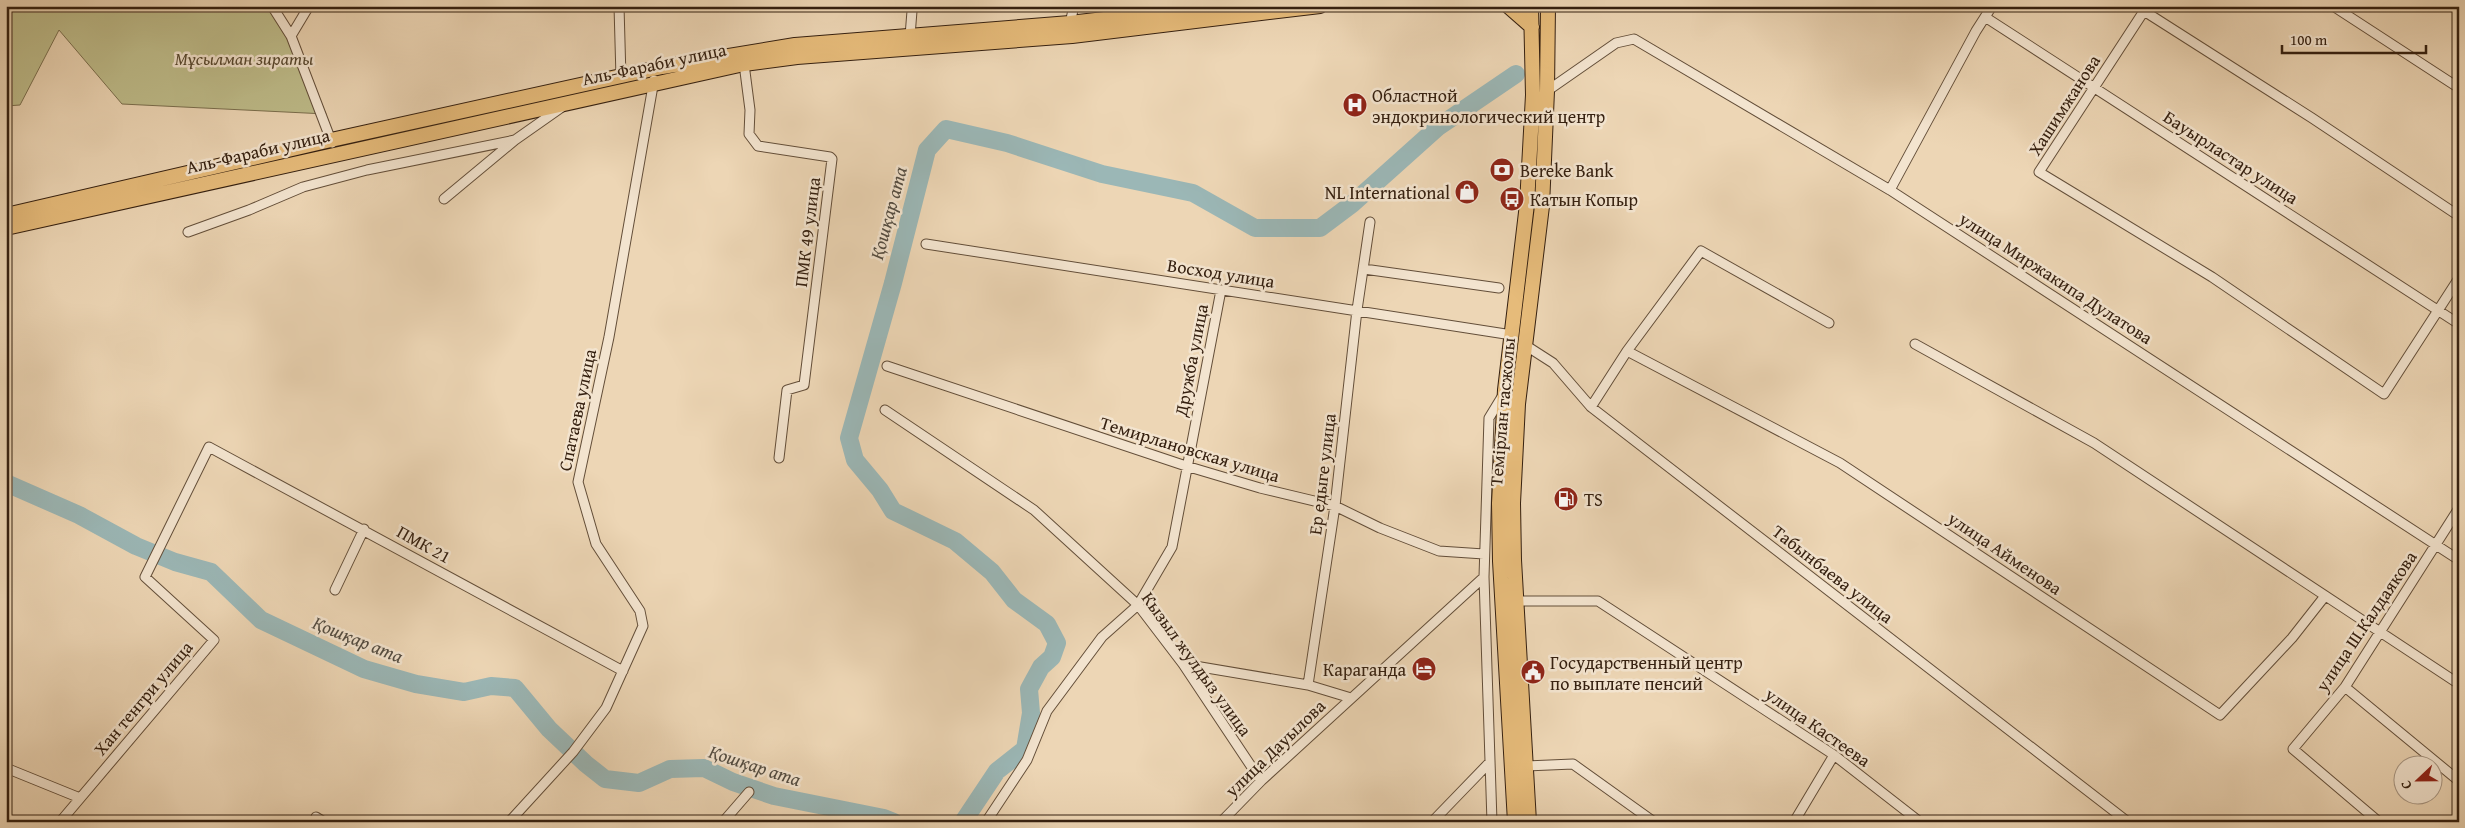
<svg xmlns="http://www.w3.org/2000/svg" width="2465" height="828" viewBox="0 0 2465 828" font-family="'Gentium Book Plus',serif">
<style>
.green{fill:#bebc8a;stroke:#7a6e4d}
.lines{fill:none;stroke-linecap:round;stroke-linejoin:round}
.river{stroke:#9bb7b6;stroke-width:18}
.street-casing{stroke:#634e39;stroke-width:11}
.primary-casing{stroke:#352010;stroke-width:16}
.street{stroke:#f3e4cf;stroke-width:9}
.primary{stroke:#e6bb7a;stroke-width:14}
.labels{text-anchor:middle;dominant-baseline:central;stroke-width:5;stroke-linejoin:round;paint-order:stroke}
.park-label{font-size:18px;font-style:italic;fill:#57472e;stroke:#f3e4cf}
.street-label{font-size:18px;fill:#352010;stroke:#f3e4cf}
.poi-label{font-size:18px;fill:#352010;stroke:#f3e4cf;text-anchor:start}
.water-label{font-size:19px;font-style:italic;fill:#544d42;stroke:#f3e4cf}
</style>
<rect width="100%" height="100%" fill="#edd6b5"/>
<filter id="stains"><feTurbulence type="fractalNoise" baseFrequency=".004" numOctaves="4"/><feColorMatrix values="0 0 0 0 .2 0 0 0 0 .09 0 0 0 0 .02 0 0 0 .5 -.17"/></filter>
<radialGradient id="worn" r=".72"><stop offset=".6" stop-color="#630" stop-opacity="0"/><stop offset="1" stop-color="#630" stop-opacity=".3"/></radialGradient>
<!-- green -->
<path class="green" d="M6 6H272L291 36 326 114 122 104 59 30 20 105 6 106Z"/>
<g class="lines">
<!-- river -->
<path class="river" d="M6 483 79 515 136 546 175 562 211 572 261 620 364 669 416 684 464 692 491 686 515 688 549 729 586 764 605 779 639 783 670 769 704 768 733 782 774 796 884 818 894 822
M963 822 997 771 1025 749 1031 713 1029 689 1041 667 1052 657 1057 643 1047 624 1014 600 992 572 955 541 893 511 880 490 855 460 849 438 893 283 927 150 946 129 1007 143 1102 174 1193 193 1255 228H1320L1352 204 1438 127 1516 74"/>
<defs>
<path id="street" d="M272 6 291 36 332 143
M619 6 621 78
M2333 6 2459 88
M1985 17 2459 324
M1070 23 1074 6
M291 36 309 6
M910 36 912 11 915 6
M744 64 750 110 749 134 758 146 830 157 832 159 804 385 787 390 779 458
M1547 91 1616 43 1634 39 1890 190 2459 560
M1890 190 1976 31 1992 6
M444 199 515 140 562 107
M2459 216 2312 118 2144 11 2039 172 2212 277 2384 394 2459 278
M188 232 249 210 303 187 367 170 515 140
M926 244 1512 335
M1364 269 1499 288
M1915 344 2094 443 2459 684
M1525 345 1553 363 1591 407 2128 822
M1627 351 1840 463 2220 715 2292 638 2325 596
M887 366 1186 466 1260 488 1335 506 1380 528 1439 551 1484 554
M1591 407 1627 351 1701 251 1829 323
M885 410 1034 510 1138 605 1183 664 1261 781
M335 590 364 529
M1512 601H1598L1834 755 1920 822
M1183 664 1308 685
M2345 687 2459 781
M1351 698 1308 685 1335 506 1357 310 1370 222
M1526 766 1573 764 1654 822
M6 768 80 798
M316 817 324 822
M60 822 214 640 145 577 209 447 623 671
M509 822 573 752 606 708 643 626 640 611 596 544 578 482 609 337 654 80
M723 822 749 792
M986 822 1027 760 1047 711 1102 637 1138 605 1172 547 1221 290
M1221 822 1261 781 1484 577
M1432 822 1489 763
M1492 822 1484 577 1489 418 1503 395
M1794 822 1834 755
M2379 822 2293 749 2345 687 2459 508"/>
<path id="primary" d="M1508 6 1532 27
M6 215 331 140 662 67 795 45 1070 23 1216 6
M6 228 744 64 797 57 1072 36 1320 6
M1515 822 1500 561 1499 503 1505 390 1527 204 1533 95 1531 6
M1529 822 1514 560 1513 503 1518 404 1542 206 1547 91 1548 6"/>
</defs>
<!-- street casing -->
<use href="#street" class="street-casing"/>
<!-- primary casing -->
<use href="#primary" class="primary-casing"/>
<!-- street -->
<use href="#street" class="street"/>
<!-- primary -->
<use href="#primary" class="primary"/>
</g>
<!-- icons -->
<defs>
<symbol id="hospital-disc" viewBox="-11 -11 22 22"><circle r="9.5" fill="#8f2418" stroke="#f3e4cf"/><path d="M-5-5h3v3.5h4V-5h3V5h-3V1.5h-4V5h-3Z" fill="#fff"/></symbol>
<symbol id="bank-disc" viewBox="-11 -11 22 22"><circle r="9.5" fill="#8f2418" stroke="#f3e4cf"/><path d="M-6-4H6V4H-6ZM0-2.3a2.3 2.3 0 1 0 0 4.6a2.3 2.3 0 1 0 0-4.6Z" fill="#fff"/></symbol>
<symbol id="shop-disc" viewBox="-11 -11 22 22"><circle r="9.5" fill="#8f2418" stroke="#f3e4cf"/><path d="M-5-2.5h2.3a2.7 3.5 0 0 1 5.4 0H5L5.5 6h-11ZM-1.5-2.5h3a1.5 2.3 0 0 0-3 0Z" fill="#fff"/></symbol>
<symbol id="bus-disc" viewBox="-11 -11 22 22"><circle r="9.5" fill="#8f2418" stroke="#f3e4cf"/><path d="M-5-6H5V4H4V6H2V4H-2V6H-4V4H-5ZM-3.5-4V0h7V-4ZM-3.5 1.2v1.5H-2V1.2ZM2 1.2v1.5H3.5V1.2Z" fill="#fff"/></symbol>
<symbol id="fuel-disc" viewBox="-11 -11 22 22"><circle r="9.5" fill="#8f2418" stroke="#f3e4cf"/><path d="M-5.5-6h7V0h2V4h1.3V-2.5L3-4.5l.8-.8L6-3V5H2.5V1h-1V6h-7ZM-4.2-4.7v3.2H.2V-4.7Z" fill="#fff"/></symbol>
<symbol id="hotel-disc" viewBox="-11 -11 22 22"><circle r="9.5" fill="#8f2418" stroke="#f3e4cf"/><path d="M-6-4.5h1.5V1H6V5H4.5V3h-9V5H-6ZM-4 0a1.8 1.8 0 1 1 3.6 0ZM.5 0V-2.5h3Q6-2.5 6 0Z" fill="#fff"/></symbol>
<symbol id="civic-disc" viewBox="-11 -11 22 22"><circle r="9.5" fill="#8f2418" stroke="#f3e4cf"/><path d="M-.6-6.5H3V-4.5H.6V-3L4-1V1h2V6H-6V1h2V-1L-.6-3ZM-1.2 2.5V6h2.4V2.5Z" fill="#fff"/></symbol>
</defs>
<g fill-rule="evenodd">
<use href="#hospital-disc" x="1341" y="91" width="28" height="28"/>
<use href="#bank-disc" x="1488" y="156" width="28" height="28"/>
<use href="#shop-disc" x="1453" y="178" width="28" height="28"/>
<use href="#bus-disc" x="1498" y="185" width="28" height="28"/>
<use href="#fuel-disc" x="1552" y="485" width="28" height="28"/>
<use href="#hotel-disc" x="1410" y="655" width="28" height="28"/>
<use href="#civic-disc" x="1519" y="658" width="28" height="28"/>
</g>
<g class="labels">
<!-- park labels -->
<g class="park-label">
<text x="244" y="58">Мұсылман зираты</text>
</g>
<!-- street labels -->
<g class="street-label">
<text transform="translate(654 64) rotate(-12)">Аль-Фараби улица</text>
<text transform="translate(2064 105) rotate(-57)">Хашимжанова</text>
<text transform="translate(258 151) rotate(-13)">Аль-Фараби улица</text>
<text transform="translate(2231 157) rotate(33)">Бауырластар улица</text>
<text transform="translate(807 232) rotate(-83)">ПМК 49 улица</text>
<text transform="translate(1221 273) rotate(9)">Восход улица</text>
<text transform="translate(2056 278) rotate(33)">улица Миржакипа Дулатова</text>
<text transform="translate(1191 360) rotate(-79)">Дружба улица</text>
<text transform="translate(577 410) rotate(-78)">Спатаева улица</text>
<text transform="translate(1502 412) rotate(-85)">Темірлан тасжолы</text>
<text transform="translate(1190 449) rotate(17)">Темирлановская улица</text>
<text transform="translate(1322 474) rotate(-83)">Ер едыге улица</text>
<text transform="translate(424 544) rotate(29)">ПМК 21</text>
<text transform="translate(2005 553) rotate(34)">улица Айменова</text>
<text transform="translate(1833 574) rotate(38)">Табынбаева улица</text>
<text transform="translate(2366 621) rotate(-56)">улица Ш.Калдаякова</text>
<text transform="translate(1197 664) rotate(54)">Кызыл жулдыз улица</text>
<text transform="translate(143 698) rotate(-50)">Хан тенгри улица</text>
<text transform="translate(1818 727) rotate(35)">улица Кастеева</text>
<text transform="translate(1275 748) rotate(-44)">улица Дауылова</text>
</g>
<!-- poi labels -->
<g class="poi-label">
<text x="1372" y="95">Областной<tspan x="1372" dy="21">эндокринологический центр</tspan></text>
<text x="1520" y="170">Bereke Bank</text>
<text x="1450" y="192" text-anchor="end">NL International</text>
<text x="1530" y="199">Катын Копыр</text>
<text x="1584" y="499">TS</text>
<text x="1550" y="662">Государственный центр<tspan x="1550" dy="21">по выплате пенсий</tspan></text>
<text x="1406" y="669" text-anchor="end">Караганда</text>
</g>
<!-- water labels -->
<g class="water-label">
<text transform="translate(888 213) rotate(-75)">Қошқар ата</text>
<text transform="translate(358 639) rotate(22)">Қошқар ата</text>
<text transform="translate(755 765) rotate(18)">Қошқар ата</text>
</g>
</g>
<!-- margin -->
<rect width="2465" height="828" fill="none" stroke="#edd6b5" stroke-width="25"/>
<rect x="8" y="8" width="2450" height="813" fill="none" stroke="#352010" stroke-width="2.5"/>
<rect x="12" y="12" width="2440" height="803" fill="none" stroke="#352010"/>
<!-- north arrow -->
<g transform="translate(2418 780) rotate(248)"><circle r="24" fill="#f3e4cf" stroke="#a79683"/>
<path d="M0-4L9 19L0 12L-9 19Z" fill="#8f2418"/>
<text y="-8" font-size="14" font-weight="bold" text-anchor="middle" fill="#352010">С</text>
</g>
<!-- scale -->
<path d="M2282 45v8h144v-8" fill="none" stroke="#352010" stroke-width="2.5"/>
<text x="2290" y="45" font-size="15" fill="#352010" stroke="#f3e4cf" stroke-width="4" paint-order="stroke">100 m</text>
<rect width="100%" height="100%" filter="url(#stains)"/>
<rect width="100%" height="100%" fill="url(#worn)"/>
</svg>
